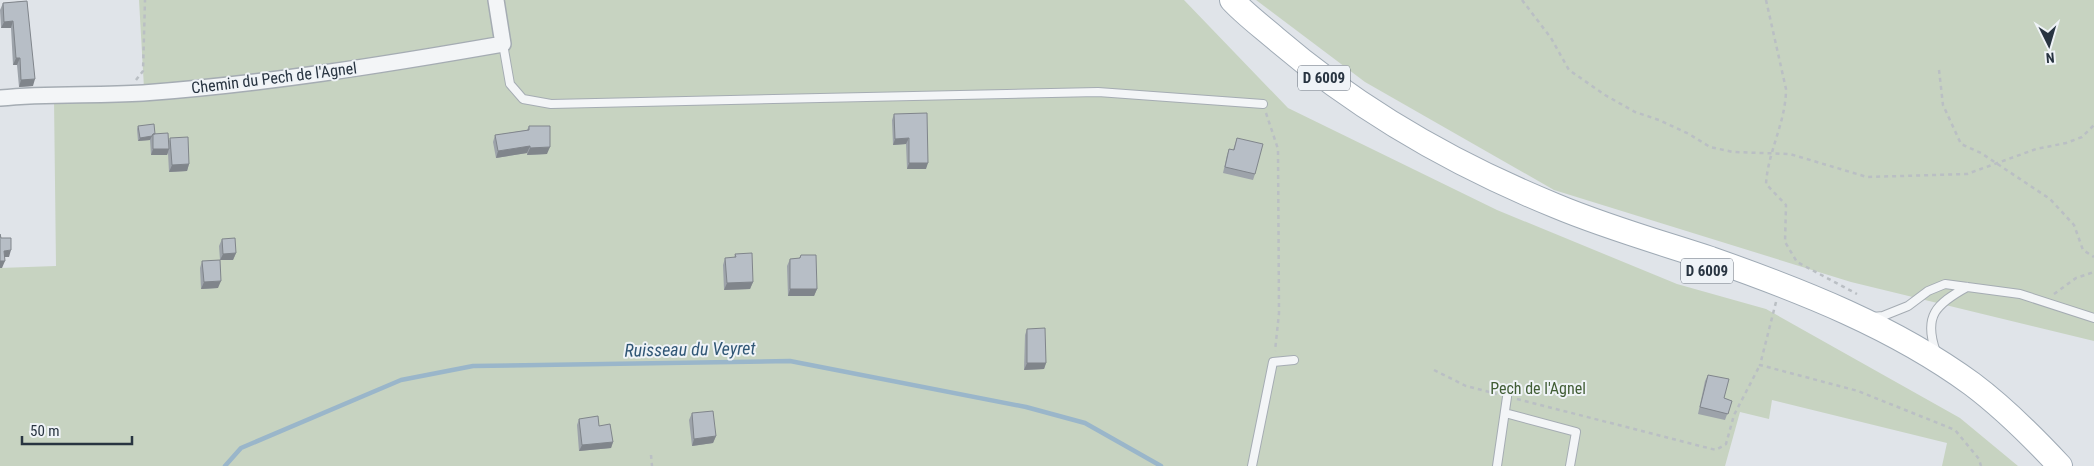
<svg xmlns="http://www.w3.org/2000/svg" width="2094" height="466" viewBox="0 0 2094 466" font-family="'Roboto Condensed',sans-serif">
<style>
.green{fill:#c7d3c1}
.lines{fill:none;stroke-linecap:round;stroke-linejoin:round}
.stream{stroke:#9ab6ca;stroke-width:4.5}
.lane-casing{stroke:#a5acb3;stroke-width:10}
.street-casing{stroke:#a5acb3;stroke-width:18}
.primary-casing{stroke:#9faab5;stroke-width:26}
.path{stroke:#babfc4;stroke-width:2.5;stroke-dasharray:4 4;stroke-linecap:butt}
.lane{stroke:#f3f5f7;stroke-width:8}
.street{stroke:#f3f5f7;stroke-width:15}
.primary{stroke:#fff;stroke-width:24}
.wall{fill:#9da3aa}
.shaded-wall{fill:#80858b}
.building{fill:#b7bec6;stroke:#80858b}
.labels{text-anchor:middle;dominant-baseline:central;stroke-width:4;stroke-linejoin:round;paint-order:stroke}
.shield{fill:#eff3f7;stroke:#646d78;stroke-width:1}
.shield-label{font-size:15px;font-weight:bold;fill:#283441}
.street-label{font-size:16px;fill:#283441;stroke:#eff3f7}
.park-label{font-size:16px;fill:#415d35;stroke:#eff3f7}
.water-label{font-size:18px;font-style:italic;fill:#315776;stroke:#eff3f7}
</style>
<rect width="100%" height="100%" fill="#e0e4e9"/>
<!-- green -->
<path class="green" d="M139 0H1184L1288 108 1497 210 1677 284 1766 309 1960 418 2018 466H1942L1947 443 1772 400 1769 419 1740 412 1725 466H0V268L56 266 54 99 144 88Z
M1256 0H2094V341L1851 282 1554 190 1365 82Z"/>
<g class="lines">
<!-- stream -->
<path class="stream" d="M225 466 241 448 401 380 473 366 790 361 1026 407 1085 423 1161 466"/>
<defs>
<path id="lane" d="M503 44 510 84 523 99 551 104 1098 92 1263 104
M1872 317 1883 316 1908 306 1928 291 1945 284 2020 294 2094 318
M1936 352C1923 316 1936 304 1967 287
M1505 413 1576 432 1570 466
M1252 466 1273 362 1294 360
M1497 466 1507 397"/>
<path id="street" d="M0 98C48 93 95 96 143 93 264 84 383 65 503 44L496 0"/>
<path id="primary" d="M1232 0C1245 14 1261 26 1275 38 1360 111 1453 164 1556 206 1606 227 1659 242 1711 259 1802 291 1894 327 1972 384 2004 408 2033 437 2060 466"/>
</defs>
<!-- lane casing -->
<use href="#lane" class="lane-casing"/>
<!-- street casing -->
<use href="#street" class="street-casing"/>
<!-- primary casing -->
<use href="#primary" class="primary-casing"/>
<!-- path -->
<path class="path" d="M1522 0 1551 38 1569 70 1605 95 1635 112 1659 120 1689 134 1710 147 1733 152 1790 154 1867 177 1967 174 2036 149 2066 143 2082 137 2094 125
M1766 0 1786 89C1786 122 1768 151 1766 184L1786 205 1785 242 1797 262 1857 294
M1939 70 1943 105 1961 144 1981 153 2050 199 2074 225 2083 250 2094 257
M136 80 143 71 145 0
M1266 113 1278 149 1279 313 1275 351
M2054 294 2076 278 2094 272
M1776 302 1760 365 1858 391 1955 430 1979 459 1981 466
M1434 370 1466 386 1497 394
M1517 399 1716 450 1726 444 1734 415 1760 365
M651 455 652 466"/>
<!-- lane -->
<use href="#lane" class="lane"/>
<!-- street -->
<use href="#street" class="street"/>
<!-- primary -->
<use href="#primary" class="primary"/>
</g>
<!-- wall -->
<path class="wall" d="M27 1 33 86 19 87 17 65H13L11 28H1L0 10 3 3Z
M894 114 926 169H907L906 144 893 145 892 120Z
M138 126 169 141 170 138 189 164 187 171 169 172 168 153 167 155H151L150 140 138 141 137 129Z
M529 126 547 154 527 155V153L496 158 493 142 495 135 527 130Z
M1237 138 1255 174 1253 180 1223 173 1227 155 1229 149 1233 150Z
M222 239 236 253 233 260H220L219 246Z
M735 254 753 282 750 289 724 290 723 265 725 258H734Z
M801 255 817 289 814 296H788L787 266 790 259 799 258Z
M202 261 218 288 201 289 200 268Z
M1027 329 1046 363 1044 369 1024 370 1025 335Z
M1708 375 1724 398 1732 401 1725 420 1698 414 1705 381Z
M692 413 716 436 713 443 692 446 689 420Z
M579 419 599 426 613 442 611 448 579 451 577 425Z"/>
<!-- shaded-wall -->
<path class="shaded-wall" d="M13 21 11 28H1L4 22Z
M16 58H20L17 65H13Z
M35 79 33 86 19 87 21 80Z
M152 136 150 140 138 141 140 138Z
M909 138 906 144 893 145 895 139Z
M530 146 527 153 496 158 498 151Z
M550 147 547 154 527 155 530 148Z
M153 149H169L167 155H151Z
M909 163H928L926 169H907Z
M189 164 187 171 169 172 172 165Z
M11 250 9 257H2L4 251Z
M236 253 233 260H220L223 254Z
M0 261H5L2 268H0Z
M221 281 218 288 201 289 204 282Z
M753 282 750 289 724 290 727 283Z
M790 289H817L814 296H788Z
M1027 363H1046L1044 369 1024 370Z
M716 436 713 443 692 446 694 439Z
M613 442 611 448 579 451 582 445Z"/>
<!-- building -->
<path class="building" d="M27 1 35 79 21 80 20 58H16L13 21 4 22 3 3Z
M927 113 928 163H909V138L895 139 894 114Z
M154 124 155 134H153L152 136 140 138 138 126Z
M529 126H550V147L530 148V146L498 151 495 135 529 130Z
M168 133 169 149H153V134Z
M188 137 189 164 172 165 170 138Z
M1237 138 1263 144 1255 174 1225 167 1229 149 1234 150Z
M0 234 1 238H11V250L4 251 5 261H0Z
M235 238 236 253 223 254 222 239Z
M752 253 753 282 727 283 725 258 736 257 735 254Z
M801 255H816L817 289H790V259L800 258Z
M220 260 221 281 204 282 202 261Z
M1045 328 1046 363H1027V329Z
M1708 375 1729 379 1724 398 1732 401 1728 414 1700 407Z
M713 411 716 436 694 439 692 413Z
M598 416 599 426 610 424 613 442 582 445 579 419Z"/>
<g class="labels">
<!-- shield labels -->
<g class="shield">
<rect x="1298" y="65.5" width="52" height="25" rx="4"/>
<rect x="1681" y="258.5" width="52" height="25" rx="4"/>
</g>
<g class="shield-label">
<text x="1324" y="78">D 6009</text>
<text x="1707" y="271">D 6009</text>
</g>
<!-- street labels -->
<g class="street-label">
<text transform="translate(274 78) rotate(-7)">Chemin du Pech de l'Agnel</text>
</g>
<!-- park labels -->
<g class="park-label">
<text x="1538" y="388">Pech de l'Agnel</text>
</g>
<!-- water labels -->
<g class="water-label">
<text transform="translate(690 349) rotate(-1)">Ruisseau du Veyret</text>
</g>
</g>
<!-- north arrow -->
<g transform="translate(2049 45) rotate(175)" stroke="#eff3f7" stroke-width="4" paint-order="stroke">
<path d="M0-4L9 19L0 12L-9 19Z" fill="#283441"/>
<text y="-8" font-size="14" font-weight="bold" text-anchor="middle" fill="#283441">N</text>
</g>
<!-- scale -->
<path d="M22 436v8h110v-8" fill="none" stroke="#283441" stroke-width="2.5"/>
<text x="30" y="436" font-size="15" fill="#283441" stroke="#eff3f7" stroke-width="4" paint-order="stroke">50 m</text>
</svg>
